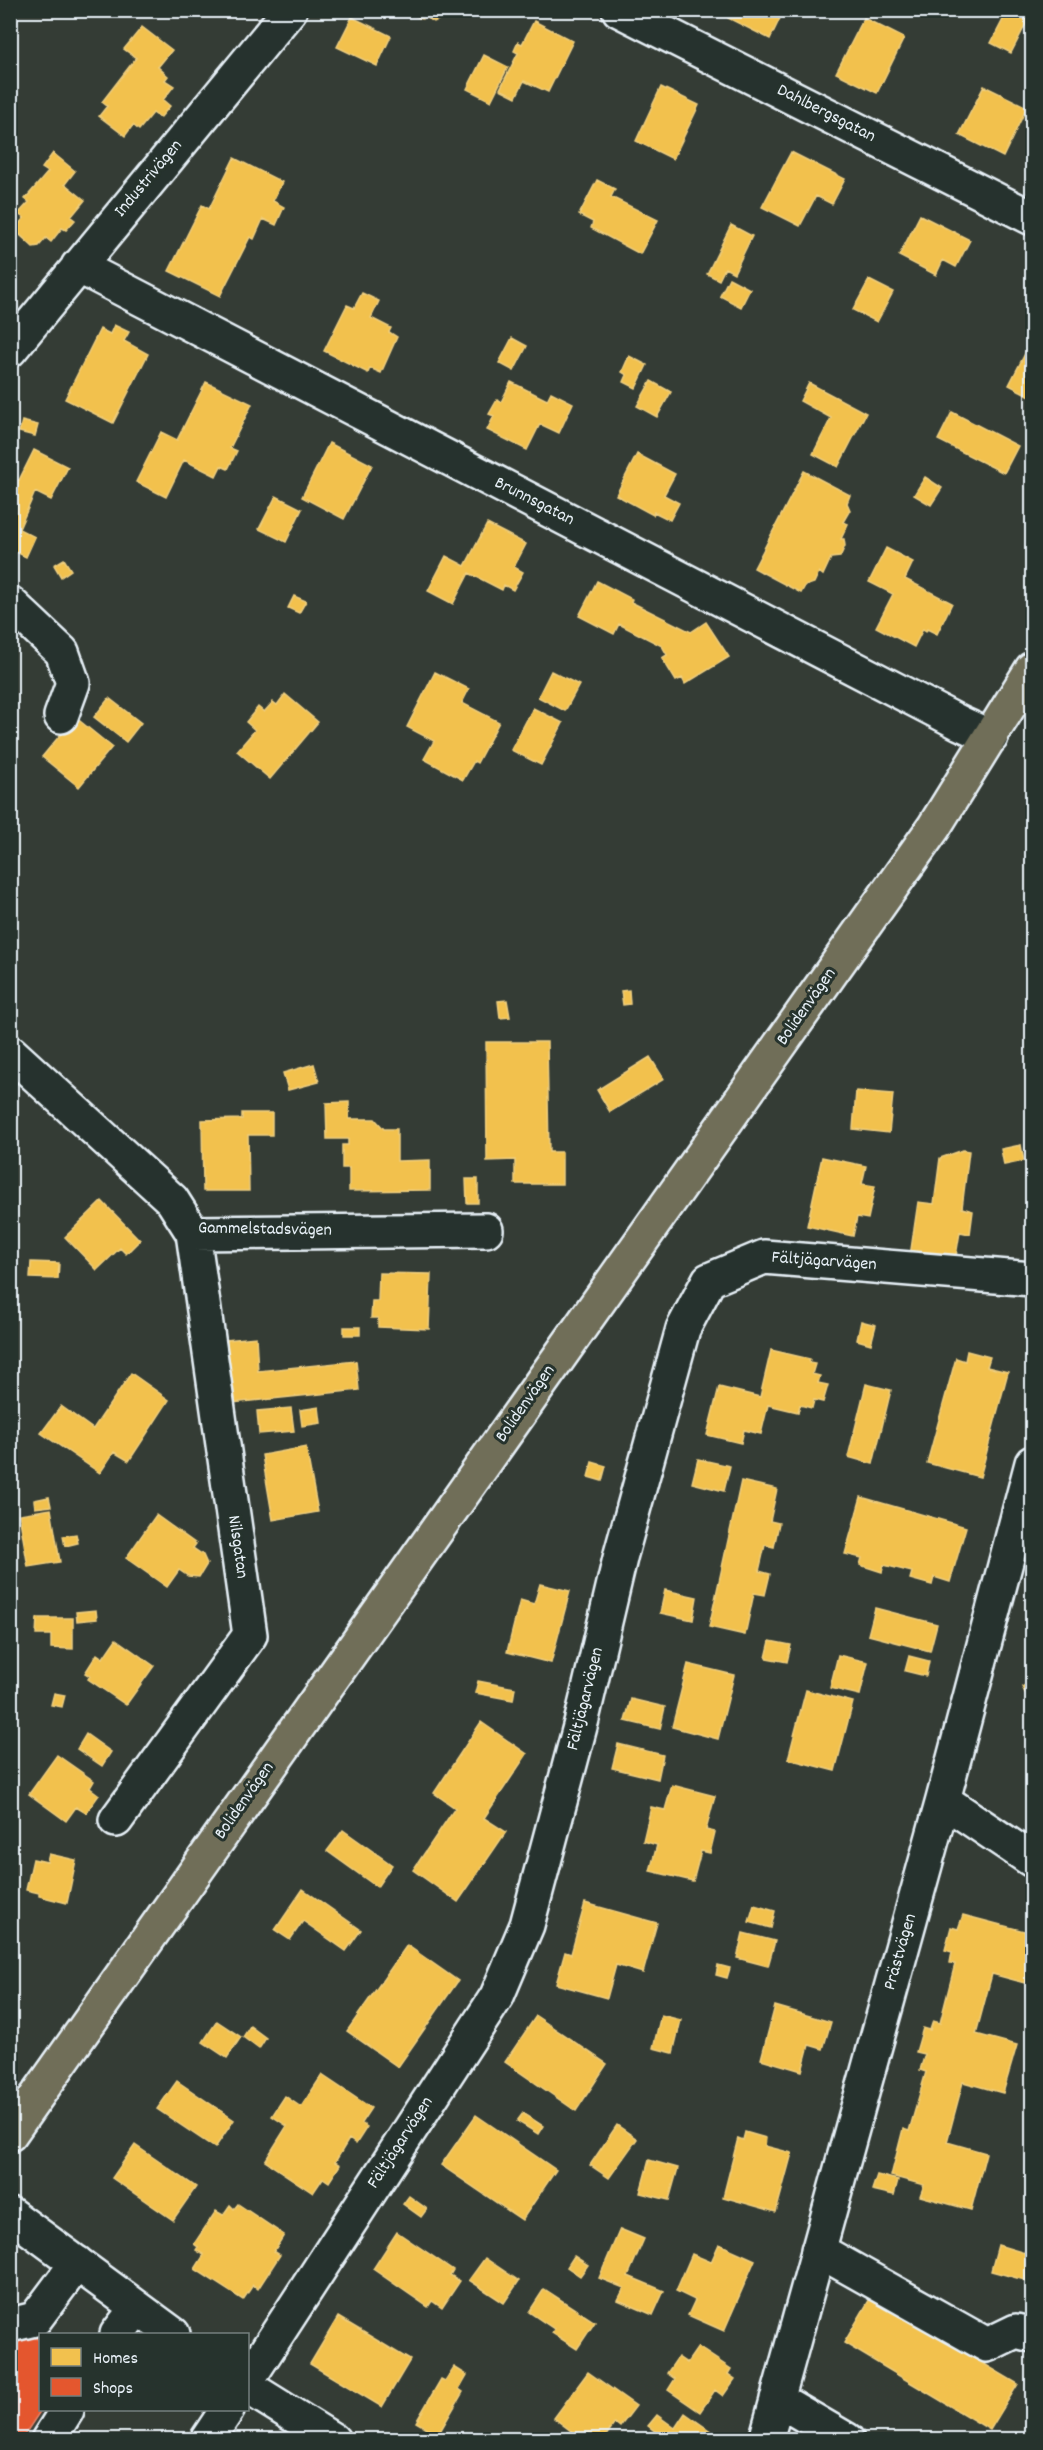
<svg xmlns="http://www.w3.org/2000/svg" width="1043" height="2450" viewBox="0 0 1043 2450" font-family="Dekko,sans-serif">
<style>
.homes{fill:#f2c14e;stroke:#efcf81;stroke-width:1.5}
.shops{fill:#e4572e;stroke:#e5856b;stroke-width:1.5}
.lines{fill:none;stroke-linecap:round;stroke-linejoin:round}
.minor-casing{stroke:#e8f1f8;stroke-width:38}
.major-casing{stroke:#e8f1f8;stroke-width:38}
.minor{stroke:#26332d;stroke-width:33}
.major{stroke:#706e59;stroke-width:33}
.labels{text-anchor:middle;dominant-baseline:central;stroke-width:6;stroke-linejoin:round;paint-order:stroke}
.street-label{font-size:18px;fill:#e8f1f8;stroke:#26332d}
</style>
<rect width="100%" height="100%" fill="#343c35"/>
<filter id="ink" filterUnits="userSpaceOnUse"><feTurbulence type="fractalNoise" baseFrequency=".0167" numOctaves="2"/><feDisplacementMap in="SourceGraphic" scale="12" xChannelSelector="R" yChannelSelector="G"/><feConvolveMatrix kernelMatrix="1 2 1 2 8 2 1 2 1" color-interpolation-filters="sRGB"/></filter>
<g filter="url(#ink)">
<!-- homes -->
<path class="homes" d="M405 10H445L440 19 434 22 424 16 422 19Z
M732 10H784L770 39 728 18Z
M1008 10 1028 20 1011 53 991 43Z
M352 17 391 36 377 66 337 47Z
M864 18 904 38 877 93 836 73Z
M534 21 573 41 548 92 524 81 516 97 500 89 518 53 514 51 518 42 522 44Z
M142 27 172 50 158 67 168 76 165 80 174 86 163 100 170 106 160 118 153 113 139 130 133 125 125 136 99 116 107 106 102 102 136 58 124 49Z
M484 55 508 67 491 101 467 89Z
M984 86 1027 107 1003 157 959 135Z
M661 87 699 105 673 159 636 141Z
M791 152 845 179 832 204 816 196 800 226 762 207Z
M53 153 75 171 65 184 85 200 71 217 75 220 66 230 62 228 51 242 46 238 39 246 33 247 19 234 17 226 24 218 18 214 29 202 25 199 48 172 42 168Z
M234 158 282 182 273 201 284 207 276 225 263 219 254 239 250 237 220 296 169 271 202 205 209 209Z
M597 180 615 189 611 197 658 220 640 254 591 228 593 222 579 215Z
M920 215 970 240 956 267 943 260 936 275 899 256Z
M731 225 752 236 734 273 725 268 719 280 707 274Z
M729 278 750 289 741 307 720 296Z
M869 280 893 292 877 322 853 310Z
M362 293 379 301 371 318 391 328 389 332 397 337 381 373 370 368 368 373 324 351 347 305 354 308Z
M114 325 129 332 124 341 148 354 113 423 65 399 100 329 110 334Z
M512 338 527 346 514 371 499 363Z
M1032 340V397L1009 385Z
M629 356 647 365 636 388 624 382 627 375 622 372Z
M651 381 671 392 657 417 637 406Z
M206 382 252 404 230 448 237 451 228 469 221 466 216 476 184 460 166 497 136 482 161 432 177 440Z
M511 382 547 400 551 392 573 403 559 433 540 424 527 450 487 430 494 416 489 414 497 400 501 402Z
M809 383 866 413 838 467 813 454 831 418 800 401Z
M952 412 1018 446 1004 473 938 440Z
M22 421 38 425 35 436 19 432Z
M329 443 372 465 344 519 302 497Z
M34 450 68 467 51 500 35 492 19 529 35 537 26 557 10 549V477L19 480Z
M637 454 675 474 664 495 679 503 670 520 654 512 653 515 616 495Z
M804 471 850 495 847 503 850 510 843 522 848 524 841 539H844L845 546 840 557 831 558 823 575 819 572 814 583 805 586 801 593 754 568Z
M925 477 942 488 931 505 914 495Z
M276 496 302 509 286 542 259 529Z
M487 524 526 544 514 567 523 572 513 590 504 585 502 590 469 573 453 604 428 591 446 556 465 566Z
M886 548 913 562 905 579 952 603 937 634 927 629 926 631 923 629 914 647 876 627 893 594 869 582Z
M64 559 71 570 61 577 54 565Z
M597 581 632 599 631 602 691 632 706 622 729 657 685 684 682 678 676 681 662 658 667 655 662 646 619 624 614 634 579 616Z
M294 596 306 601 299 613 288 608Z
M551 671 579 685 565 711 538 697Z
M435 672 469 689 462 703 499 722 477 763 474 761 463 780 424 759 434 741 407 727Z
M285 694 318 722 270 779 237 751 255 730 246 722 258 707 264 712 273 702 277 705Z
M109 698 141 723 126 742 94 717Z
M533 708 563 723 541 765 511 750Z
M75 717 112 747 79 787 42 757Z
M629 990 630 1004 623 1005 621 991Z
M507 1000 510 1017 500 1018 498 1001Z
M486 1042H547L549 1152H562V1184H515V1160L487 1161Z
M650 1057 664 1079 610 1112 597 1090Z
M314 1064 319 1082 288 1090 283 1073Z
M856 1091 893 1094 889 1133 853 1129Z
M349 1102V1119H375L384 1129H397V1161L430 1160V1190L349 1191V1168H342V1145H348V1139H327L326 1103Z
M242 1113H272V1135H248L249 1191H203L202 1120 242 1119Z
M1021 1145 1024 1161 1004 1165 1001 1149Z
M963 1150 969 1151 962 1208 973 1211 970 1234 960 1232 955 1262 910 1256 918 1202 934 1204 940 1158Z
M822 1157 866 1166 862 1184 875 1186 868 1219 857 1217 853 1236 807 1226Z
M466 1179H478V1203H467Z
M102 1201 140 1240 126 1254 120 1248 97 1270 65 1237Z
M31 1262 59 1263 58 1279 30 1278Z
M379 1273 431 1274 429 1329 378 1327V1318H371L372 1301H378Z
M861 1321 876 1325 871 1344 857 1340Z
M344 1327H360V1335H344Z
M256 1337 258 1371 356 1361 359 1390 232 1403 226 1340Z
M771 1350 810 1359 809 1363 815 1364 812 1374 820 1376 818 1383 828 1385 823 1402 814 1400 812 1408 800 1405 798 1412 768 1405 761 1434 744 1430 741 1443 707 1435 719 1387 760 1397Z
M967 1351 990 1357 987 1367 1008 1372 980 1477 927 1463 956 1358 965 1361Z
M131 1373 169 1400 129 1461 114 1452 100 1473 41 1433 61 1406 93 1429Z
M866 1384 891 1390 873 1464 848 1457Z
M319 1407 321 1423 302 1426 300 1410Z
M291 1408 294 1431 259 1434 257 1411Z
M306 1447 318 1512 273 1520 262 1455Z
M698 1459 730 1466 724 1491 692 1483Z
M592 1462 606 1466 602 1481 588 1477Z
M741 1481 777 1489 770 1521 779 1523 774 1547 765 1545 759 1571 770 1574 765 1595 754 1593 745 1635 709 1627Z
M49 1497 51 1506 35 1508 34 1500Z
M861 1497 966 1527 950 1582 934 1577 932 1585 910 1579 912 1572 884 1565 882 1572 860 1565 862 1558 845 1554Z
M51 1509 60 1562 28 1567 19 1514Z
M156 1515 196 1544 193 1548 203 1555 207 1564 199 1577 188 1576 179 1570 167 1587 126 1558Z
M76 1534 78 1543 65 1546 63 1536Z
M540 1584 570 1591 551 1663 507 1652 520 1600 534 1604Z
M665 1590 697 1597 693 1620 660 1613Z
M875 1608 937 1624 930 1651 868 1635Z
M96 1610 97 1619 77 1621 76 1612Z
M37 1618H73V1649L51 1648V1635H36Z
M116 1639 154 1666 126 1705 88 1679 90 1676 85 1673 97 1654 103 1658Z
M770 1641 791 1645 787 1662 766 1658Z
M838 1655 868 1662 860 1695 830 1688Z
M909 1656 929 1661 926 1676 905 1671Z
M688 1664 734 1675 718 1739 672 1727Z
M478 1681 515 1688 513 1700 475 1693Z
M1032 1681V1705L1022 1687Z
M806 1690 853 1702 835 1771 788 1759Z
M54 1693 65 1695 62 1707 51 1705Z
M631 1699 665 1707 660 1729 625 1721Z
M481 1722 527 1754 484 1818 506 1832 458 1902 413 1870 455 1808 434 1793Z
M86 1734 111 1752 102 1766 77 1749Z
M618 1744 663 1755 658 1779 612 1768Z
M57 1755 94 1781 90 1788 99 1795 86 1813 76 1807 66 1821 29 1794Z
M672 1785 715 1796 706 1830 715 1832 710 1853 701 1851 693 1881 650 1871 657 1845 643 1841 651 1807 665 1810Z
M343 1830 392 1865 377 1887 327 1851Z
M49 1854 76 1860 67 1903 39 1896V1893L26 1890 33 1859 47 1862Z
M303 1889 361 1930 346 1951 303 1921 290 1940 275 1930Z
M585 1903 657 1923 643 1973 616 1965 607 1998 556 1984 565 1952 571 1954Z
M754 1905 775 1911 771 1928 749 1922Z
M963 1915 1032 1933V1985L992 1974 976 2034 1017 2045 1003 2093 963 2082 947 2142 986 2153 971 2210 920 2196 924 2185 891 2176 903 2129 909 2131 926 2072 920 2070 925 2054 916 2052 923 2028 930 2030 933 2021 940 2023 955 1964 950 1963 952 1952 945 1950 951 1927 958 1929Z
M743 1933 775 1941 768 1966 737 1958Z
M407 1945 458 1981 398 2067 347 2031Z
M718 1965 730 1968 727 1978 716 1975Z
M775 2006 831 2022 823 2049 809 2045 802 2071 761 2059Z
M661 2015 681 2020 673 2053 653 2048Z
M536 2016 607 2064 576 2111 505 2062Z
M217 2021 241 2037 227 2058 203 2042Z
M250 2026 266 2038 259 2049 243 2037Z
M322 2075 371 2108 361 2123 367 2127 356 2144 349 2139 335 2162 340 2165 329 2182 323 2178 313 2193 265 2161 287 2126 272 2116 285 2096 301 2107Z
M177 2081 234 2120 215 2148 157 2109Z
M523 2113 543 2126 538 2134 517 2121Z
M476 2115 556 2170 522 2220 441 2165Z
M617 2125 637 2139 609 2178 590 2165Z
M745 2132 766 2138 765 2146 792 2153 776 2212 723 2197 738 2138 743 2140Z
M135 2145 196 2187 173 2220 112 2178Z
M649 2160 678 2168 669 2200 640 2193Z
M877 2175 898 2180 894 2195 872 2190Z
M409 2196 427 2209 421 2217 403 2204Z
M238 2204 284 2235 274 2251 280 2255 258 2289 253 2285 243 2300 195 2269 204 2255 196 2250 198 2247 194 2244 216 2211 223 2215 230 2205 234 2209Z
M620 2229 644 2239 628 2276 664 2291 653 2315 618 2300 624 2288 599 2278Z
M397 2232 453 2270 450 2275 460 2281 442 2308 432 2301 428 2307 373 2269Z
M719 2244 755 2260 724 2331 688 2315 695 2300 676 2291 692 2254 711 2262Z
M998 2245 1032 2255V2282L991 2271Z
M574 2256 588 2265 580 2276 567 2267Z
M485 2258 519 2281 504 2303 469 2280Z
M544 2289 595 2322 577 2349 552 2333 554 2329 529 2312Z
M871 2297 1018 2384 990 2430 844 2343Z
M338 2317 410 2360 382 2407 310 2364Z
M698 2347 731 2369 728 2374 735 2379 723 2396 715 2390 700 2412 668 2390 675 2379 667 2373 678 2357 687 2363Z
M454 2367 467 2375 459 2389 463 2392 438 2435 416 2422 441 2379 445 2381Z
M588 2372 636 2406 620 2427 615 2423 603 2440H583L554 2418Z
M685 2413 719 2437 717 2440H666L648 2426 657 2415 675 2428Z"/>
<!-- shops -->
<path class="shops" d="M25 2330 40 2341 41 2410 21 2440H10V2351Z"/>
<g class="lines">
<defs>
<path id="minor" d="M619 10 1032 218
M78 266 960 723 991 737
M10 350 290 10
M10 603 62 652 73 683 61 716
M10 1052 172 1200 193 1233 486 1230
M943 1800 1032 1860
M116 1820 250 1635 193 1233
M10 2214 173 2334
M818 2250 987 2345 1016 2331 1032 2335
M10 2325 35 2319 77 2263
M117 2334 136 2309
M248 2379 497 1996 527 1925 582 1719 621 1554 683 1329 709 1280 764 1257 1032 1279
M248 2387 333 2440
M777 2399 847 2440
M48 2440 67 2410
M207 2440 227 2410
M766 2440 943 1800 1032 1463"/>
<path id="major" d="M10 2134 934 827 1032 669"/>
</defs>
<!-- minor casing -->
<use href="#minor" class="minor-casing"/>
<!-- major casing -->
<use href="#major" class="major-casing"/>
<!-- minor -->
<use href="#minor" class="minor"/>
<!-- major -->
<use href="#major" class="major"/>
</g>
</g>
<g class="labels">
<!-- street labels -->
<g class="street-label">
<text transform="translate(826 114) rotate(27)">Dahlbergsgatan</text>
<text transform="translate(149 179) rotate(-50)">Industrivägen</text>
<text transform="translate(534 502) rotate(27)">Brunnsgatan</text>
<text transform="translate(807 1007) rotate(-55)">Bolidenvägen</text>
<text transform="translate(265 1230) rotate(1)">Gammelstadsvägen</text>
<text transform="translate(824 1262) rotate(4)">Fältjägarvägen</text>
<text transform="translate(526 1404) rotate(-55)">Bolidenvägen</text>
<text transform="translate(237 1547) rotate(82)">Nilsgatan</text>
<text transform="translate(586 1699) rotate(-76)">Fältjägarvägen</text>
<text transform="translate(245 1801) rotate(-55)">Bolidenvägen</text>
<text transform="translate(901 1952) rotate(-74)">Prästvägen</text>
<text transform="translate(401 2143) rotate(-57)">Fältjägarvägen</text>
</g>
</g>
<!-- margin -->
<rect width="1043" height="2450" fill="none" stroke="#26332d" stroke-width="36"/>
<rect x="18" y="18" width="1007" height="2414" fill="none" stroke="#e8f1f8" stroke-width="2" filter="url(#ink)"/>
<!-- legend -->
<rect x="39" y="2333" width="210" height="78" fill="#26332d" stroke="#747f7e" stroke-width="1.5"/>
<rect x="51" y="2348" width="30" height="18" fill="#f2c14e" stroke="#747f7e" stroke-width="1.5"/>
<text x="93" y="2363" font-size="18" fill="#e8f1f8">Homes</text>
<rect x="51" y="2378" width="30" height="18" fill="#e4572e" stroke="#747f7e" stroke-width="1.5"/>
<text x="93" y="2393" font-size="18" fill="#e8f1f8">Shops</text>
</svg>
